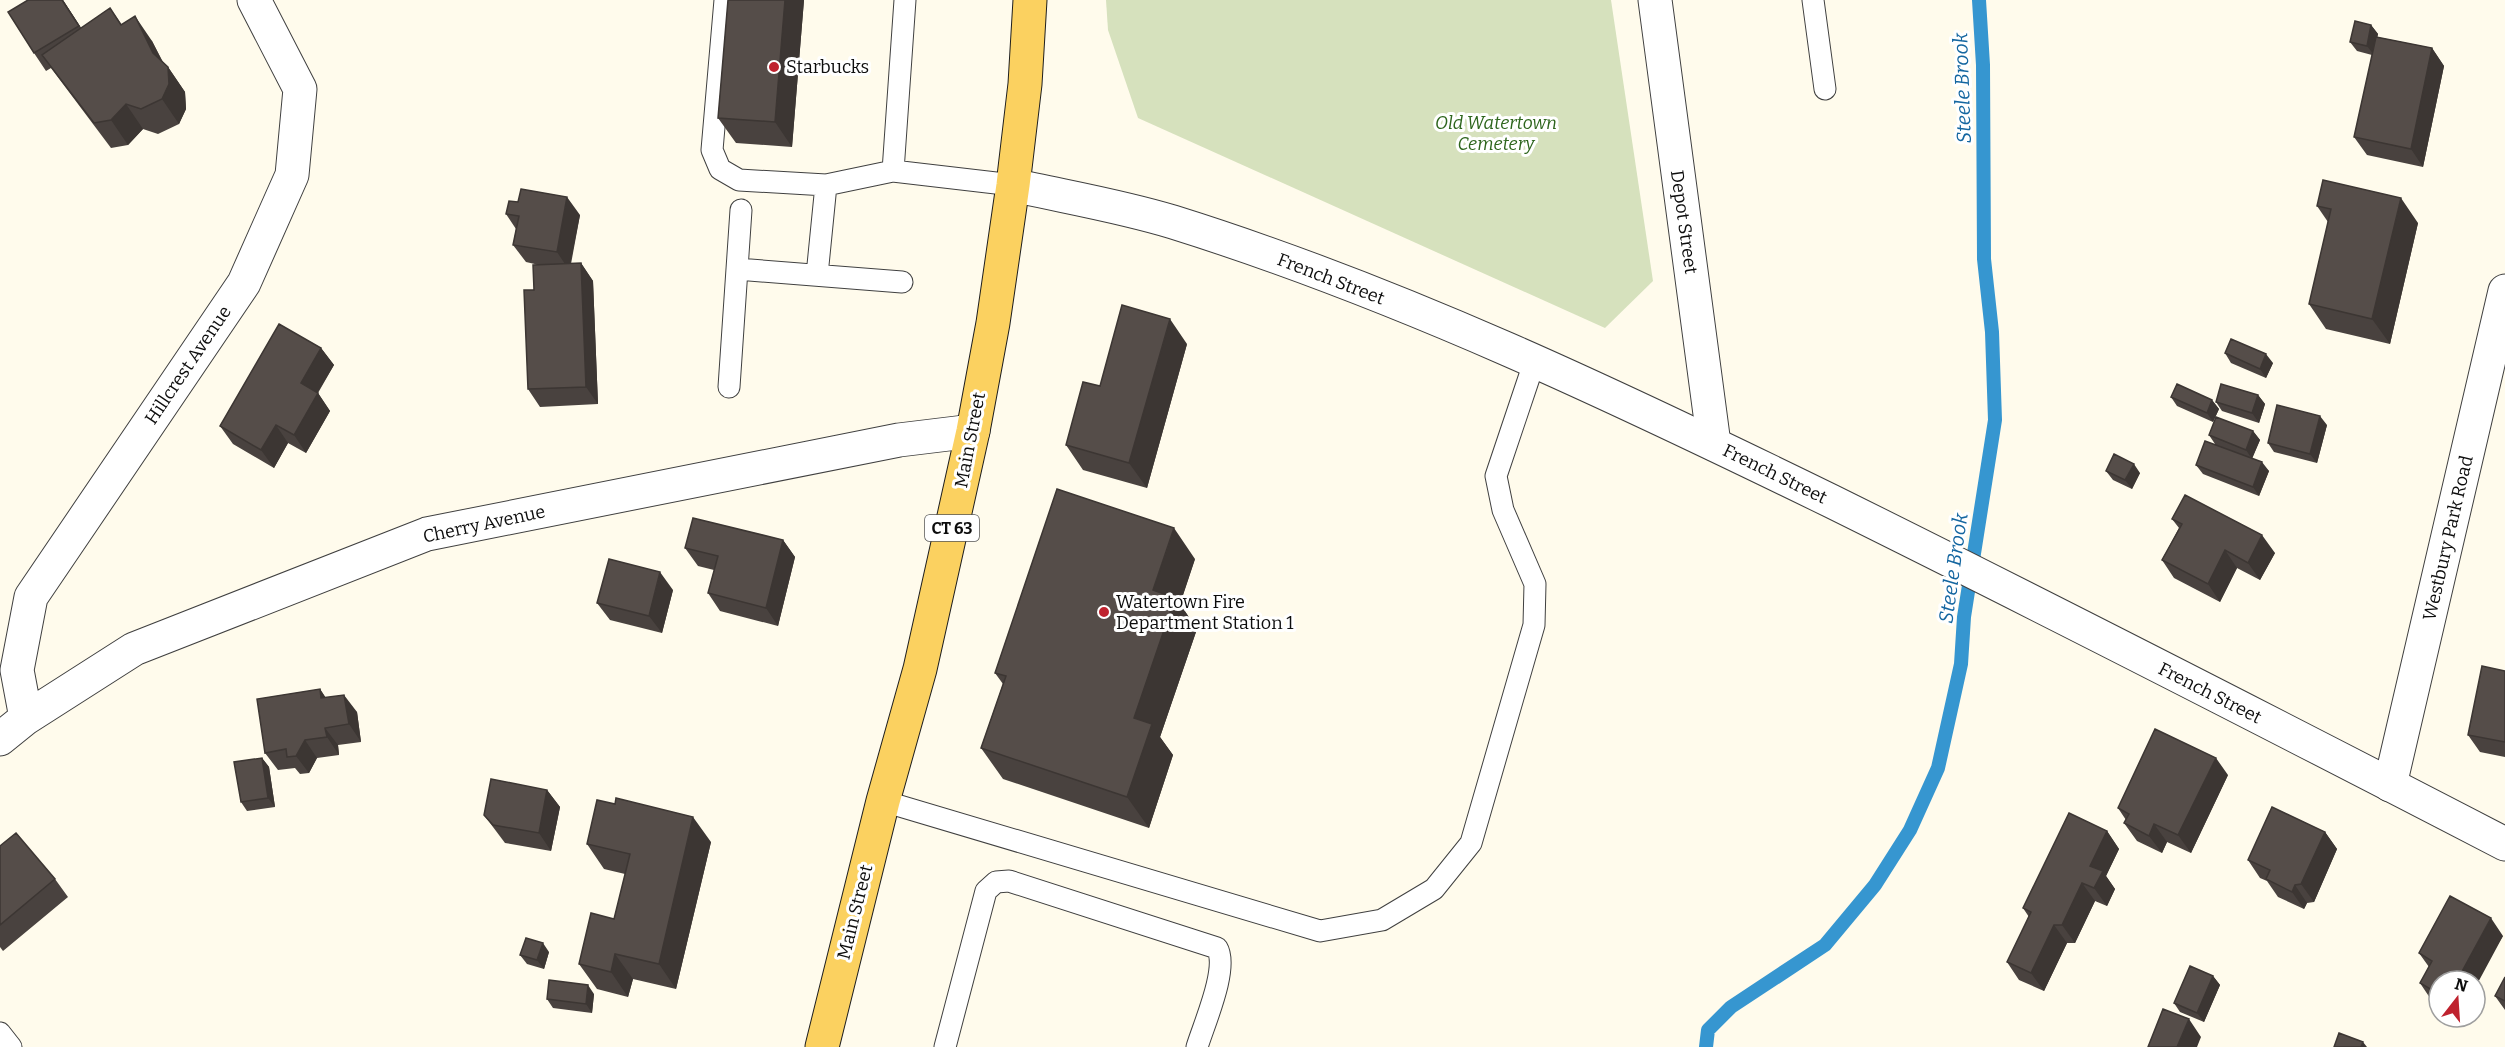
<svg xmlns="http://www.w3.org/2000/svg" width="2505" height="1047" viewBox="0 0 2505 1047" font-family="Bitter,serif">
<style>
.cemetery{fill:#d6e1bd}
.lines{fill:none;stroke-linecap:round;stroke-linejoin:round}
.stream{stroke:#3696d0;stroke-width:14}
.service-casing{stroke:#404040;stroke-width:23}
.minor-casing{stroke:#404040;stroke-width:35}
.tertiary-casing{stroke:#404040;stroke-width:35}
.primary-casing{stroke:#1e1e1e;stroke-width:35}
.service{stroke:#fff;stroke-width:21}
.minor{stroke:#fff;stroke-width:33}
.tertiary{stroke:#fff;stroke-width:33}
.primary{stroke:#fbd160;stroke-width:33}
.wall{fill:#49423f}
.shaded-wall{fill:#3c3633}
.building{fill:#554d49;stroke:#3c3633;stroke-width:1.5}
.poi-dot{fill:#bf222e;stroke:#fff;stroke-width:2}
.labels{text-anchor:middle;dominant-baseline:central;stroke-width:6;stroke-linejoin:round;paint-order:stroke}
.shield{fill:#fff;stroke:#565656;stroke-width:1.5}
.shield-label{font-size:16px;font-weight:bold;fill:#0d0d0d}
.poi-label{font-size:18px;fill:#0d0d0d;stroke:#fff;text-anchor:start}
.park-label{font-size:18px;font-style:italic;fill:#2d651c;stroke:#fff}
.street-label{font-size:18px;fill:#0d0d0d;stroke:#fff}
.water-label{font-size:20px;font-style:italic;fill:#1466a0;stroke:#fff}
</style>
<rect width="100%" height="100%" fill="#fffbec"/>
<!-- cemetery -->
<path class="cemetery" d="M1106 0H1611L1653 281 1605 328 1138 118 1108 30Z"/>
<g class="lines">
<!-- stream -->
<path class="stream" d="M1706 1047 1708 1030 1731 1007 1825 945 1875 885 1910 830 1938 768 1961 664 1964 617 1995 420 1992 332 1984 259 1983 65 1979 0"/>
<defs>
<path id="service" d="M725 0 712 150 720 169 739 180 826 185
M1813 0 1825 89
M893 171 905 0
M737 269 902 282
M817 275 826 185 893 171 1013 185
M729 387 741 210
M883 801 1320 931 1382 920 1434 889 1471 843 1534 625 1535 584 1503 510 1496 476 1535 360
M0 1033 11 1047
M945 1047 986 891 996 882 1009 881 1217 948C1229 968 1204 1024 1197 1047"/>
<path id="minor" d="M1655 0 1714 444
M26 718 17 670 31 597 244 283 292 175 300 89 254 0
M0 739 26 718 134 649 427 534 899 440 973 431
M2390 785 2505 291"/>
<path id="tertiary" d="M1013 185C1066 197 1121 206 1173 222 1400 293 1618 397 1831 501 2057 613 2281 728 2505 844"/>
<path id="primary" d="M822 1047 883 801 920 669 973 431 993 323 1013 185 1025 84 1030 0"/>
</defs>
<!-- service casing -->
<use href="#service" class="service-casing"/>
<!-- minor casing -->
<use href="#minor" class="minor-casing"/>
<!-- tertiary casing -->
<use href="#tertiary" class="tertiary-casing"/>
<!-- primary casing -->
<use href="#primary" class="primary-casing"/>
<!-- service -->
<use href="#service" class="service"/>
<!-- minor -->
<use href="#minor" class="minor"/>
<!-- tertiary -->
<use href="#tertiary" class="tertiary"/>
<!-- primary -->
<use href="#primary" class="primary"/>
</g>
<!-- wall -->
<path class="wall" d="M28 0H63L81 28 110 8 122 25 152 41 163 62 168 67 185 92 186 109 179 124 158 134 143 129 128 145 111 148 51 68 46 71 34 53Z
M728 0H804L792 147 736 143 718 118Z
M2371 25 2378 34 2377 37 2432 48 2444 66 2423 167 2367 155 2354 137 2372 55 2357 51 2350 42Z
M2317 206 2418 223 2390 344 2326 329 2309 304 2328 222Z
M506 214 580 215 571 264 581 263 593 281 598 404 540 407 528 389 534 290 539 265 526 262 513 245 516 229Z
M1187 344 1147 488 1083 470 1066 445Z
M321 348 334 365 318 393 330 411 306 453 288 443 274 468 233 444 220 426Z
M2225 353 2273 363 2266 378 2231 363Z
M2258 395 2265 404 2259 423 2222 411 2216 402Z
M2171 397 2212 400 2219 409 2213 422 2177 406Z
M2327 425 2317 463 2274 452 2268 443Z
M2253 431 2260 440 2252 458 2269 471 2259 496 2203 474 2196 465 2215 444 2209 435Z
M2106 471 2140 473 2132 489 2113 480Z
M2172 519 2275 553 2260 580 2237 568 2220 602 2174 578 2162 560 2179 528Z
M783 540 795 557 778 626 720 611 708 593 714 570 698 566 685 548Z
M1195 559 1180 604 1197 629 1160 737 1173 755 1149 828 1003 779 981 748 1003 684 995 673Z
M673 590 662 633 610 620 597 603Z
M2505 671V757L2480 752 2468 735Z
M320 689 325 697 357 712 361 742 338 745 339 755 317 758 309 773 300 774 295 768 278 770 265 753Z
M262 758 269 767 275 807 247 811 241 802Z
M2228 775 2191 853 2167 842 2162 853 2137 841 2124 823 2126 820 2118 808Z
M547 790 560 807 551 851 505 843 484 815Z
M2107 831 2119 849 2106 876 2115 889 2107 906 2095 901 2075 943H2067L2044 991 2019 980 2007 962 2029 917 2023 908Z
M2325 832 2337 849 2314 902 2307 903 2304 909 2278 897 2267 881 2260 878 2248 860Z
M711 842 676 989 633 979 628 997 597 989 579 964 614 919 625 874 604 869 587 844Z
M0 846 55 879 68 897 3 951 0 947Z
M2503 936 2475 981H2439V1005L2432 1001 2420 983 2429 967 2419 953Z
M549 952 544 969 527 964 520 955Z
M2213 976 2220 985 2204 1022 2180 1012 2174 1003Z
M2505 977V1010L2495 996Z
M594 994 592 1013 553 1008 547 999Z"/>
<!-- shaded-wall -->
<path class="shaded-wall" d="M62 0H63L91 43 79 26Z
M785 0H804L792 147 775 122Z
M135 16 152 41 168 73V67L185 92 186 109 179 124 162 99 153 53Z
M2371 25 2378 34 2374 55 2367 46Z
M2432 48 2444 66 2423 167 2411 149Z
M126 104 143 129 128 145 111 120Z
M567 197 580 215 569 270 557 252Z
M2401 198 2418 223 2390 344 2372 319Z
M581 263 593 281 598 404 586 387Z
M1170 319 1187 344 1147 488 1129 463Z
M321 348 334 365 313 400 301 383Z
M2266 354 2273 363 2266 378 2260 369Z
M318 393 330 411 306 453 294 435Z
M2258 395 2265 404 2259 423 2252 413Z
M2212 400 2219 409 2213 422 2207 413Z
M2320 416 2327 425 2317 463 2310 454Z
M276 425 288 443 274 468 261 450Z
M2253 431 2260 440 2252 459 2246 450Z
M2262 462 2269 471 2259 496 2253 487Z
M2134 464 2140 473 2132 489 2125 480Z
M1174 528 1195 559 1180 604 1197 629 1160 737 1173 755 1149 828 1127 797 1134 718 1153 590Z
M2262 535 2275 553 2260 580 2248 563Z
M783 540 795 557 778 626 766 608Z
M2225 550 2237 568 2220 602 2208 584Z
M660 572 673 590 662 633 649 616Z
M320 689 332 707 321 698Z
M344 695 357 712 361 742 349 724Z
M325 728 338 745 339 755 327 737Z
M305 740 317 758 309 773 296 756Z
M262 758 269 767 275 807 268 798Z
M2216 758 2228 775 2191 853 2178 835Z
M547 790 560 807 551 851 539 833Z
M693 817 711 842 676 989 659 964Z
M2154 824 2167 842 2162 853 2149 836Z
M2107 831 2119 849 2106 876 2115 889 2107 906 2094 888 2090 866Z
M2325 832 2337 849 2314 902 2301 884Z
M2082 883 2095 901 2075 943 2062 925Z
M2295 885 2307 903 2304 909 2292 892Z
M2491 918 2503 936 2475 988V981H2464L2460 975Z
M2054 925 2067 943 2044 991 2031 973Z
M543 943 549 952 544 969 537 960Z
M615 954 633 979 628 997 611 972Z
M2213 976 2220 985 2204 1022 2197 1013Z
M2453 976 2457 981H2450Z
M588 985 594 994 592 1013 586 1004Z
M2189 1019 2201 1037 2197 1047H2177Z
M2363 1042 2367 1047H2361Z"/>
<!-- building -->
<path class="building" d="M28 0H62L79 26 34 53 8 12Z
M728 0H785L775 122 718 118Z
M110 8 121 25 135 16 153 53 168 67 169 84 162 99 141 109 126 104 111 120 94 123 42 55Z
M2355 21 2371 25 2367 46 2350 42Z
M2376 37 2432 48 2411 149 2354 137Z
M2323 180 2401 198 2372 319 2309 304 2331 209 2317 206Z
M521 189 567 197 557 252 513 245 519 216 506 214 509 201 518 202Z
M581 263 586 387 528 389 524 290H534L533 265Z
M1122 305 1170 319 1129 463 1066 445 1083 382 1100 386Z
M279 324 321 348 301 383 318 393 294 435 276 425 261 450 220 426Z
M2231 339 2266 354 2260 369 2225 353Z
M2177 384 2212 400 2207 413 2171 397Z
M2221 384 2258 395 2252 413 2216 402Z
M2277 405 2320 416 2310 454 2268 443Z
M2216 417 2253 431 2246 450 2209 435Z
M2205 441 2262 462 2253 487 2196 465Z
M2114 454 2134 464 2125 480 2106 471Z
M1057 489 1174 528 1153 590 1175 598 1134 718 1152 724 1127 797 981 748 1006 676 995 673Z
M2185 495 2262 535 2248 563 2225 550 2208 584 2162 560 2182 524 2172 519Z
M693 518 783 540 766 608 708 593 718 556 685 548Z
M609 559 660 572 649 616 597 603Z
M2482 666 2505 671V742L2468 735Z
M320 689 321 698 344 695 349 724 325 728 327 737 305 740 296 756 287 757 286 749 265 753 257 699Z
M2155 729 2216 758 2178 835 2154 824 2149 836 2124 823 2129 814 2118 808Z
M262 758 268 798 241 802 234 762Z
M491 779 547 790 539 833 493 825 484 815Z
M616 798 693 817 659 964 615 954 611 972 579 964 591 913 614 919 630 854 587 844 597 800 615 804Z
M2272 807 2325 832 2301 884 2295 885 2292 892 2266 879 2270 870 2248 860Z
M2069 813 2107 831 2090 866 2103 871 2094 888 2082 883 2062 925H2054L2031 973 2007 962 2031 912 2023 908Z
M16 833 55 879 0 925V846Z
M2450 896 2491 918 2460 975 2453 976 2450 981H2439V994L2420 983 2432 961 2419 953Z
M526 938 543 943 537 960 520 955Z
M2190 966 2213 976 2197 1013 2174 1003Z
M2505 977V1001L2495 996Z
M549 980 588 985 586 1004 547 999Z
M2163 1009 2189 1019 2177 1047H2148Z
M2339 1033 2363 1042 2361 1047H2334Z"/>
<!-- markers -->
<g class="poi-dot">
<circle cx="774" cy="67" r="6"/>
<circle cx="1104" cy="612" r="6"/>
</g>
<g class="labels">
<!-- shield labels -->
<rect class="shield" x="925" y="515" width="54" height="26" rx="4.5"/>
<g class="shield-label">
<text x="952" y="528">CT 63</text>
</g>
<!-- poi labels -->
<g class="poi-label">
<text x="786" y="67">Starbucks</text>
<text x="1116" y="602">Watertown Fire<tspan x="1116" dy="21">Department Station 1</tspan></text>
</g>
<!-- park labels -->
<g class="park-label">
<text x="1496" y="123">Old Watertown<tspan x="1496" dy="21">Cemetery</tspan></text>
</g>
<!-- street labels -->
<g class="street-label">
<text transform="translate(1684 222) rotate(82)">Depot Street</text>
<text transform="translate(1331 279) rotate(21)">French Street</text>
<text transform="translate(188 365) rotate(-56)">Hillcrest Avenue</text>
<text transform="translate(970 440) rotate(-79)">Main Street</text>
<text transform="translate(1775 474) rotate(26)">French Street</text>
<text transform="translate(484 524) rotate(-12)">Cherry Avenue</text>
<text transform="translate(2448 538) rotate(-77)">Westbury Park Road</text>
<text transform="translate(2210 693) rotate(27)">French Street</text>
<text transform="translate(855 912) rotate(-76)">Main Street</text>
</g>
<!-- water labels -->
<g class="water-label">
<text transform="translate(1962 88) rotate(-92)">Steele Brook</text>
<text transform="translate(1953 568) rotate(-82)">Steele Brook</text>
</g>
</g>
<!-- north arrow -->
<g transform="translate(2457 999) rotate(17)"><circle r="28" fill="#ffffff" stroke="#9e9e9e" stroke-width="1.5"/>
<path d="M0-4.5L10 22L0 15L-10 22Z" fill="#bf222e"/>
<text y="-9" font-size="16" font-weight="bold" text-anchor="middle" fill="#0d0d0d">N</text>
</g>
</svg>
